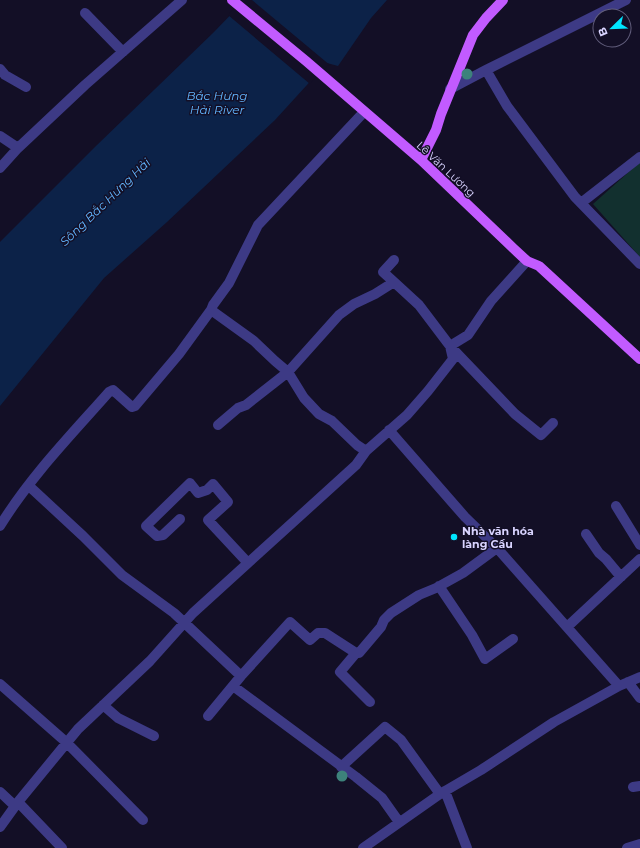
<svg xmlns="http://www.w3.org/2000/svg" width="640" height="848" viewBox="0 0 640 848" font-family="Montserrat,sans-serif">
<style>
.green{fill:#12302f}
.water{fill:#0c2248}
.pier{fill:#130f26}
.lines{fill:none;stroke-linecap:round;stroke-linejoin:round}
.minor{stroke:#3d3a85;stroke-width:10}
.major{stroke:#c25bff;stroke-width:10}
.tree{fill:#3d827b}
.poi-dot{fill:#00e5ff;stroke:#130f26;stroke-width:1.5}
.labels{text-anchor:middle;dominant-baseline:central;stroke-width:3;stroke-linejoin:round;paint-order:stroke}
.street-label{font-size:11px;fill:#d9d4ff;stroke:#130f26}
.poi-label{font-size:11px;font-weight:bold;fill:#d9d4ff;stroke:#130f26;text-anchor:start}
.water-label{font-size:12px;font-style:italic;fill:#62b6ff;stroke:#130f26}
</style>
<rect width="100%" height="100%" fill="#130f26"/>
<!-- green -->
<path class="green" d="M640 162V257L593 204Z"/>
<!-- water -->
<path class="water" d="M245 0H387L371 18 338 66 327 63 275 120 167 222 104 278 0 406V242L97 145 213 33Z"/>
<!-- pier -->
<path class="pier" d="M242 0H252L331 66 328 65 310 84 228 15Z"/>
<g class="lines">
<!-- minor -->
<path class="minor" d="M85 13 123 52
M0 69 5 75 26 87
M486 70 507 106 575 197 640 264
M450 89 486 70 626 0
M0 136 18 148
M0 168 18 148 85 85 182 0
M581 203 640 157
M394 282 383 272 394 260
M211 310 254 341 275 361 288 372 304 398 319 414 332 421 357 445 366 451
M218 425 238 408 246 405 288 372 339 315 354 304 375 294 394 282 419 305 450 346 494 392 515 414 541 435 553 423
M389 430 465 517 497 548 619 686
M29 486 83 536 122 575 174 613 241 676
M616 506 640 545
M180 519 163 535 157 536 146 526 190 483 198 493 207 490 213 484 228 502 208 520 248 563
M0 526C30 477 71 435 109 392L113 390 132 407 135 406 179 354 211 310 213 305 229 283 258 225 364 112
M586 534 599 553 606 559 621 577
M439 586 472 635 485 659 513 639
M567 627 640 559
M356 653 340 672 370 702
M628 682 640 698
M0 684 66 742 143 820
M233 686 356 777 382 798 399 822
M103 705 118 718 154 736
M208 716 241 676 290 622 310 640 318 633H325L356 653H359L381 627 384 620 391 613 419 595 436 588 463 573 497 548
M341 767 385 727 401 740 440 794
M633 787 640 786
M445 791 467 848
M0 792 15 806
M18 802 62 848
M0 827 18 802 78 729 150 661 193 613 356 465 366 451 407 415 428 391 453 359 450 346 468 335 491 301 527 261
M363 848 440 794 481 770 554 722 619 686 640 677
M627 848 640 844"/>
<!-- major -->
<path class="major" d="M232 0 306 61 421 160 513 248 527 261 539 266 640 359
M421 160 436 130 441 114 473 35 486 18 503 0"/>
</g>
<!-- trees -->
<g class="tree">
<circle cx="467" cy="74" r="5.5"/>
<circle cx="342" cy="776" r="5.5"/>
</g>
<!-- markers -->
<circle class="poi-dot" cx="454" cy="537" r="4"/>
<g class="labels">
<!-- street labels -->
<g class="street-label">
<text transform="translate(446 169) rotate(43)">Lê Văn Lương</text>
</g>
<!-- poi labels -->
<g class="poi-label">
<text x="462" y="531">Nhà văn hóa<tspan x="462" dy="13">làng Cầu</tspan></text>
</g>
<!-- water labels -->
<g class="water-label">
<text x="217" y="95">Bắc Hưng<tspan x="217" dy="14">Hải River</tspan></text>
<text transform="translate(105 202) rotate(-44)">Sông Bắc Hưng Hải</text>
</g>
</g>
<!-- north arrow -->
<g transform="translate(612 28) rotate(247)"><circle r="19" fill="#130f26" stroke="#625e7d"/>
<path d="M0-3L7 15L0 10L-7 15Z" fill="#00e5ff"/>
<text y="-6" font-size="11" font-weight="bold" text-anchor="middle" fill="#d9d4ff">B</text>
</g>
</svg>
